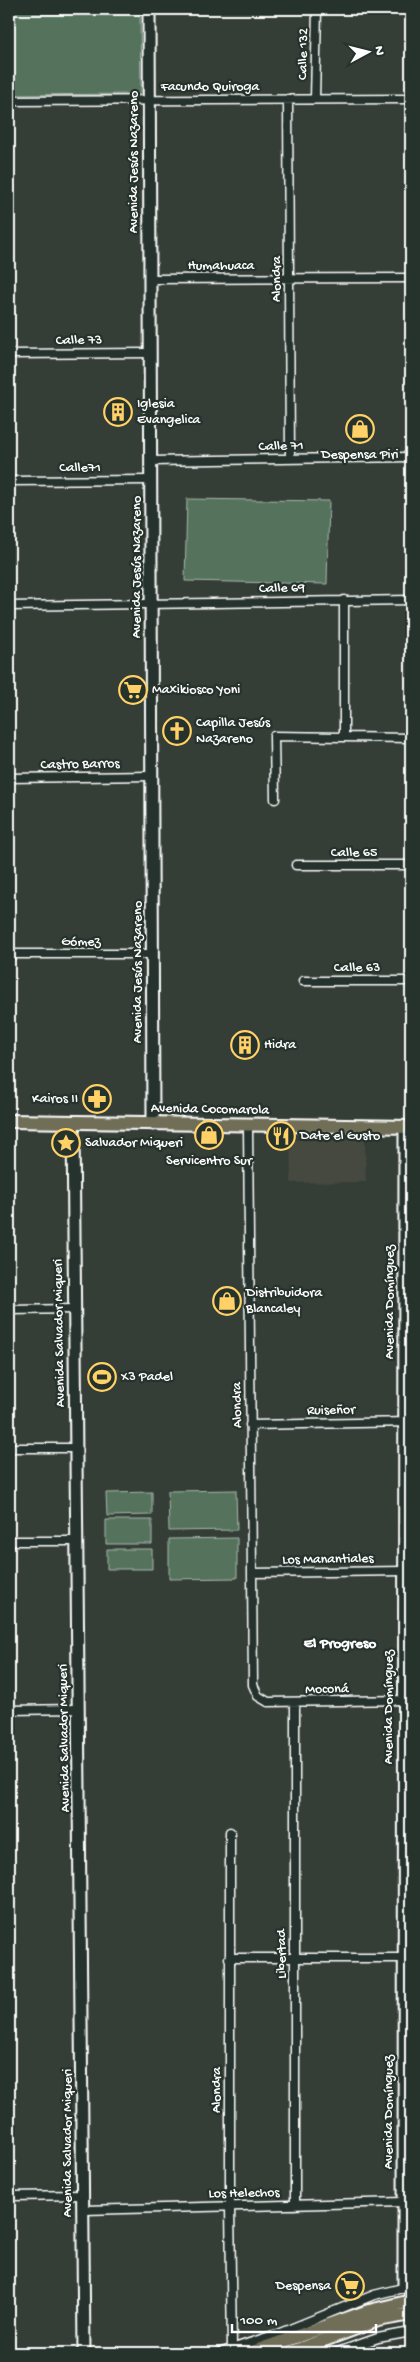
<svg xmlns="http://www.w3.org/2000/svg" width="420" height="2362" viewBox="0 0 420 2362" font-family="'Gochi Hand',sans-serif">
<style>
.built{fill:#454840}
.green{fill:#54735c;stroke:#aab9ae}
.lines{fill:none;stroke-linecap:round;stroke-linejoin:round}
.street-casing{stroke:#fff;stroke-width:11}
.secondary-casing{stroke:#fff;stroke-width:15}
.primary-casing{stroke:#fff;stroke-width:16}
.street{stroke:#26332d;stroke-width:8}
.secondary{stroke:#26332d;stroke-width:11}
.primary{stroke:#716e59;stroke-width:12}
.labels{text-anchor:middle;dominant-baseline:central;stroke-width:4.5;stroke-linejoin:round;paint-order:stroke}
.street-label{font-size:14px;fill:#fff;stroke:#26332d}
.poi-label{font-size:14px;fill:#fff;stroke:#26332d;text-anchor:start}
.neighbourhood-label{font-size:15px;font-weight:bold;fill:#fff;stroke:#26332d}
</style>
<rect width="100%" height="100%" fill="#343d36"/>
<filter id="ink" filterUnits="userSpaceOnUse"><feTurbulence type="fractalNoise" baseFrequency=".02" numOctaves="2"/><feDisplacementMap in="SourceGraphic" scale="10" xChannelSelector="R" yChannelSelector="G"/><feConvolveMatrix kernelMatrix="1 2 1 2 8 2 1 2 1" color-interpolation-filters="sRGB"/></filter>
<g filter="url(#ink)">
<!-- built -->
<path class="built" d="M365 1139 366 1182 291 1183 290 1140Z"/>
<!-- green -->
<path class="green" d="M9 9H140L141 94 9 95Z
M187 499 329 501 327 584 185 581Z
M236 1490 237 1530 169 1531 168 1491Z
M152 1492V1515L107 1516 106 1493Z
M106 1520H152V1544H106Z
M237 1538V1578L169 1579V1539Z
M107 1549H152V1569H107Z"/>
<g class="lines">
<defs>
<path id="street" d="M288 99 290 459
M315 99 317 9
M9 101 411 99
M150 279 411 278
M9 354 150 353
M151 461 411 457
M9 481 151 480
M344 600V736
M9 606 411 600
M9 778 152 776
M275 799 274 736 411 738
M296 865H411
M9 954H153
M303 981H411
M248 1125 253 1685 258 1696 268 1702 411 1700
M9 1310 75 1309
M250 1425 411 1422
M9 1448H76
M9 1541H78
M252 1573 405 1571
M9 1710 79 1709
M230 1832V2206L232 2349
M229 1958H404
M9 2196 84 2195
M295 2205V1703
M84 2210 404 2202
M219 2353 280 2333 374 2295 411 2286
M335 2353 378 2338 411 2332"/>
<path id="secondary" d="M149 9 153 1124
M73 1123 84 2353
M404 2287 405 1127"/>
<path id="primary" d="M9 1121 411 1127
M250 2353 369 2311 411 2301
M289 2353 378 2320 411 2314"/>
</defs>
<!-- street casing -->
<use href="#street" class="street-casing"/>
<!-- secondary casing -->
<use href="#secondary" class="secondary-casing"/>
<!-- primary casing -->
<use href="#primary" class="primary-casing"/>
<!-- street -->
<use href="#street" class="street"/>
<!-- secondary -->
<use href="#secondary" class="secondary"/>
<!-- primary -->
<use href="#primary" class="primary"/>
</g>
</g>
<!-- icons -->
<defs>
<symbol id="building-ring" viewBox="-11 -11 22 22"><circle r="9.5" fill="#26332d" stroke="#ffd166" stroke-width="1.5"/><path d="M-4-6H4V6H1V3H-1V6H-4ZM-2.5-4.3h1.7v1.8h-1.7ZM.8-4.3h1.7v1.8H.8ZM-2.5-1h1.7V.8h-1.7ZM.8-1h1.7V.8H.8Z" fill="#ffd166"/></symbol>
<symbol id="shop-ring" viewBox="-11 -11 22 22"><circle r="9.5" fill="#26332d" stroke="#ffd166" stroke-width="1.5"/><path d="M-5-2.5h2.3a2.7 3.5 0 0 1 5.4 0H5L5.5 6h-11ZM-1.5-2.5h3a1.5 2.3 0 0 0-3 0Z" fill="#ffd166"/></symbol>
<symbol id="supermarket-ring" viewBox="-11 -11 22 22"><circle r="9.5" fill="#26332d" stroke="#ffd166" stroke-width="1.5"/><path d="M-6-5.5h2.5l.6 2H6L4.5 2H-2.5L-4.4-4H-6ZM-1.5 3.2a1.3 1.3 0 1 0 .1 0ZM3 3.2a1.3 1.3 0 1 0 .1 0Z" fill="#ffd166"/></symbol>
<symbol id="church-ring" viewBox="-11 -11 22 22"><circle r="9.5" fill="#26332d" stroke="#ffd166" stroke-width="1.5"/><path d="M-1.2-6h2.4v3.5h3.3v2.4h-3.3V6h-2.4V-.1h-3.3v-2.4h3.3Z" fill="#ffd166"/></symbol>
<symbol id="pharmacy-ring" viewBox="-11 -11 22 22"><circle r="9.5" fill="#26332d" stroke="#ffd166" stroke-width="1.5"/><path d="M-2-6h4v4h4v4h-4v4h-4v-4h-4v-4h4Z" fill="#ffd166"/></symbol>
<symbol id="restaurant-ring" viewBox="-11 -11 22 22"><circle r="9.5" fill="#26332d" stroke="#ffd166" stroke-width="1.5"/><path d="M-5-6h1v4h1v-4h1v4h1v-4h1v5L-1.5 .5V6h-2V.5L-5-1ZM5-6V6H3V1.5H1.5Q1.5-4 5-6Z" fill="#ffd166"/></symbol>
<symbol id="sight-ring" viewBox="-11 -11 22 22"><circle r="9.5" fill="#26332d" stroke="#ffd166" stroke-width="1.5"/><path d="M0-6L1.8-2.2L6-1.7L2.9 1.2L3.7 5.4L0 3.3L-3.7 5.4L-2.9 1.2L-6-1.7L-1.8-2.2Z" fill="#ffd166"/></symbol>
<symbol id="stadium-ring" viewBox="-11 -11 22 22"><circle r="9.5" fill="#26332d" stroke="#ffd166" stroke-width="1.5"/><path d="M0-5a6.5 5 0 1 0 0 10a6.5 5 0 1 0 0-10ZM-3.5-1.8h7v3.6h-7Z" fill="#ffd166"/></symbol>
</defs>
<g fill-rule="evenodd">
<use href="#building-ring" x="102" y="396" width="32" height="32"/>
<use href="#shop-ring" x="344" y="413" width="32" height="32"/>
<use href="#supermarket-ring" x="117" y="674" width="32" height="32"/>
<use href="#church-ring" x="161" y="715" width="32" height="32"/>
<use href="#building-ring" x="229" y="1029" width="32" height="32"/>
<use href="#pharmacy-ring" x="81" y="1083" width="32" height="32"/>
<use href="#shop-ring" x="193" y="1119" width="32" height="32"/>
<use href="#restaurant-ring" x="265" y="1120" width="32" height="32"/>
<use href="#sight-ring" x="50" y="1127" width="32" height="32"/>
<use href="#shop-ring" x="211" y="1285" width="32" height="32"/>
<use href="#stadium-ring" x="86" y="1361" width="32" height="32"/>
<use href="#supermarket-ring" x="334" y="2270" width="32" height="32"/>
</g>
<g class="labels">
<!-- street labels -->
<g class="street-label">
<text transform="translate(304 54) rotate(-89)">Calle 132</text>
<text x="210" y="87">Facundo Quiroga</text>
<text transform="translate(134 162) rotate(-90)">Avenida Jesús Nazareno</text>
<text x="221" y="266">Humahuaca</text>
<text transform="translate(277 279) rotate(-90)">Alondra</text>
<text transform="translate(79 341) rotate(-1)">Calle 73</text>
<text transform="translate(281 447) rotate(-1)">Calle 71</text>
<text x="80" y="468">Calle71</text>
<text transform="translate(137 567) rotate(-90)">Avenida Jesús Nazareno</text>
<text transform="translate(282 589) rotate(-1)">Calle 69</text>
<text transform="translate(80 765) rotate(-1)">Castro Barros</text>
<text x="354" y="853">Calle 65</text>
<text x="81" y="942">Gómez</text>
<text x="357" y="968">Calle 63</text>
<text transform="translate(138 972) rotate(-90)">Avenida Jesús Nazareno</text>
<text transform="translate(210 1110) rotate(1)">Avenida Cocomarola</text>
<text transform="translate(390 1302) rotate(-90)">Avenida Domínguez</text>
<text transform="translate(60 1333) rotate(-91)">Avenida Salvador Miqueri</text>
<text transform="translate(238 1405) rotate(-91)">Alondra</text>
<text transform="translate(331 1411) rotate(-1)">Ruiseñor</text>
<text transform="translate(328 1560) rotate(-1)">Los Manantiales</text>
<text transform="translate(327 1690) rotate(-1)">Moconá</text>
<text transform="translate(389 1707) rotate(-90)">Avenida Domínguez</text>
<text transform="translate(65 1738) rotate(-91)">Avenida Salvador Miqueri</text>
<text transform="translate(282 1954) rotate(-90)">Libertad</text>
<text transform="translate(217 2090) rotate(-90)">Alondra</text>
<text transform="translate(389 2112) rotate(-90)">Avenida Domínguez</text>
<text transform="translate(68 2143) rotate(-90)">Avenida Salvador Miqueri</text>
<text transform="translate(244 2194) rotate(-1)">Los Helechos</text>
</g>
<!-- poi labels -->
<g class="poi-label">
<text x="137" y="404">Iglesia<tspan x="137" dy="16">Evangelica</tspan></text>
<text x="360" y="455" text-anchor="middle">Despensa Piri</text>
<text x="152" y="690">Maxikiosco Yoni</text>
<text x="196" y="723">Capilla Jesús<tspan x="196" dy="16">Nazareno</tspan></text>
<text x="264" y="1045">Hidra</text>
<text x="78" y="1099" text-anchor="end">Kairos II</text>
<text x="300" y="1136">Date el Gusto</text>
<text x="85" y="1143">Salvador Miqueri</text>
<text x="209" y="1161" text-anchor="middle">Servicentro Sur</text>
<text x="246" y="1293">Distribuidora<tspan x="246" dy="16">Blancaley</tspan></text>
<text x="121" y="1377">X3 Padel</text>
<text x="331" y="2286" text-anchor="end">Despensa</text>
</g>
<!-- neighbourhood labels -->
<g class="neighbourhood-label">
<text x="340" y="1644">El Progreso</text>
</g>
</g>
<!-- margin -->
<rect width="420" height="2362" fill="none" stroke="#26332d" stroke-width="30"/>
<rect x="15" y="15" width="390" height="2332" fill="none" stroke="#fff" stroke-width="2" filter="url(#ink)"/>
<!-- north arrow -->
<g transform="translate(368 52) rotate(83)" stroke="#26332d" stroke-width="4" paint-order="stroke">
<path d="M0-4L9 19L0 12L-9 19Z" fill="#ffffff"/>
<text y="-8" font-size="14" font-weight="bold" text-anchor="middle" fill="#ffffff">N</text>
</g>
<!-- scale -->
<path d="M232 2324v8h144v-8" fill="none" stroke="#ffffff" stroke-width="2.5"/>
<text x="240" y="2324" font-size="15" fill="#ffffff" stroke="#26332d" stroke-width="4" paint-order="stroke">100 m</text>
</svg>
